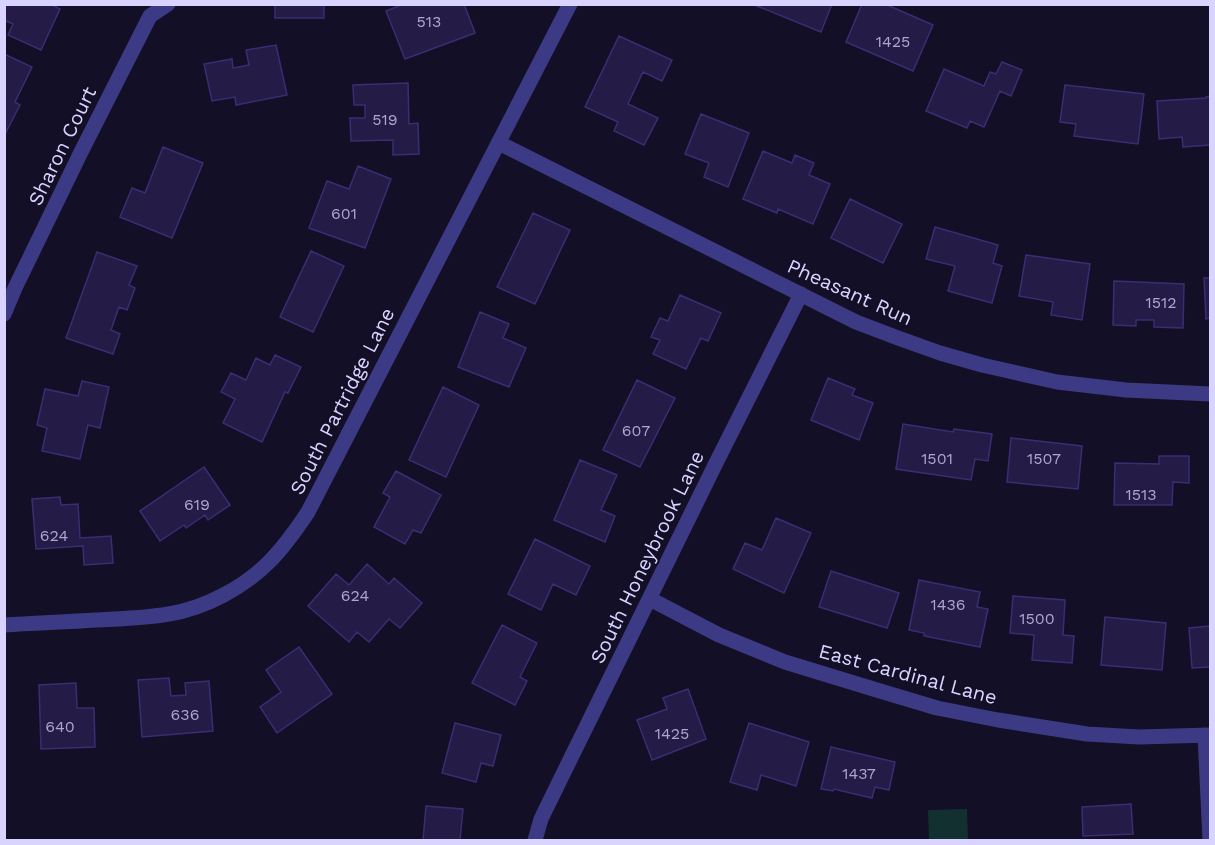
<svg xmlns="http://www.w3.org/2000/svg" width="1215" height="845" viewBox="0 0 1215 845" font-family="'Work Sans',sans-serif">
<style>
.green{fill:#12302f}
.building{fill:#241b47;stroke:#3b2d73;stroke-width:1.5}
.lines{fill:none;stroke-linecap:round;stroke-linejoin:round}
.minor{stroke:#3d3a85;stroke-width:15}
.labels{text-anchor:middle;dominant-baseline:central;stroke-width:4.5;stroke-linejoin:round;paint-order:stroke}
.number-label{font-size:16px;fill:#aca6d1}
.street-label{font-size:20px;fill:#d9d4ff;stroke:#130f26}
</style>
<rect width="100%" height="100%" fill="#130f26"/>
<!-- green -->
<path class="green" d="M967 809 968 840H929L928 810Z"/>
<!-- building -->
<path class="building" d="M4 4H51L60 9 41 50 8 35 13 24 4 20Z
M275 4H324V18H275Z
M404 4H464L475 33 405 59 386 11Z
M752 4H832L821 32Z
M862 4H885L933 25 913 71 846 42Z
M619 36 672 60 662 81 643 72 628 104 658 118 644 145 614 131 618 122 585 107Z
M276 45 287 95 236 105 235 97 212 101 204 64 232 59 233 68 249 65 246 50Z
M4 54 32 67 15 102 20 105 4 136Z
M1002 62 1022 70 1011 96 1000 91 984 127 970 121 967 128 926 111 944 69 984 86 990 72 996 74Z
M408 83 409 124 418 123 419 154 393 155V140L351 141 350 118H365V105H354L353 85Z
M1065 85 1144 94 1138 144 1074 136 1076 124 1060 122Z
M1210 96V145L1183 147 1182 137 1159 139 1157 101 1206 98V97Z
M701 114 749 133 728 187 704 177 709 163 685 154Z
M163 147 203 163 172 238 120 217 132 188 145 193Z
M763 151 792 163 795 155 814 163 809 175 830 184 813 224 778 209 777 213 743 199Z
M358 166 391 179 365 248 309 228 327 181 349 189Z
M850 199 902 224 883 263 831 238Z
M533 213 570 230 535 304 497 287Z
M935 227 998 245 993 263 1002 266 992 303 948 291 955 266 926 259Z
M311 251 344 266 313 332 280 317Z
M97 252 137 266 129 285 135 288 127 310 119 307 111 330 120 334 113 354 66 338Z
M1026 255 1090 264 1082 320 1051 315 1053 302 1019 296Z
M1204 278H1210V318L1206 319Z
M1114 281 1184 284 1183 328 1154 327V320H1136V326L1113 325Z
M680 295 721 313 708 341 701 338 686 369 653 354 660 340 651 337 660 318 668 321Z
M480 312 509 324 503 338 526 348 509 387 458 367Z
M275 355 301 367 288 393 285 392 262 442 223 423 235 399 221 392 231 373 246 380 256 358 270 365Z
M828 378 855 389 852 395 873 403 859 440 811 420Z
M637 380 675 398 640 467 603 450Z
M82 381 109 387 100 428 88 425 80 459 42 451 47 428 37 425 45 389 78 396Z
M443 387 479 405 446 477 409 460Z
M903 424 953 432 954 429 992 434 988 461 975 459 971 480 896 469Z
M1011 438 1082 446 1078 489 1007 482Z
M1159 456H1189V483L1173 482 1172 505H1114L1115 463 1159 464Z
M580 460 617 475 601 510 615 516 605 542 554 520Z
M204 467 230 505 208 520 205 515 186 528 184 525 160 541 140 511Z
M396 471 441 495 421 533 413 530 405 544 374 527 390 497 383 493Z
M60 497 61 505 78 504 80 538 111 536 113 563 84 565 83 546 36 549 32 499Z
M776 518 811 533 784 593 733 569 745 543 762 550Z
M535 539 590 566 576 595 553 584 541 610 508 594Z
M367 564 389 584 394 578 422 603 400 628 389 619 369 642 357 632 349 642 308 606 336 574 349 585Z
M831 571 899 593 887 628 819 607Z
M919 580 980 592 977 607 988 609 980 647 924 636V633L909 630Z
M1013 596 1065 600 1063 635 1074 636 1072 663 1032 660 1034 635 1010 633Z
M1105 617 1166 623 1162 670 1101 665Z
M502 625 537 643 520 677 527 681 515 705 472 683Z
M1210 626V667L1192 668 1189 628Z
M299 647 332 694 277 733 260 707 281 692 266 670Z
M169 678 171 696 186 695 185 683 209 681 213 731 142 737 138 680Z
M76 683 77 708H94L95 747 41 749 39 685Z
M688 689 706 739 652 760 637 720 667 709 663 698Z
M455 723 501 735 493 766 481 763 476 782 442 773Z
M749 723 809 742 796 786 761 775 757 790 730 782Z
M831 747 895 762 889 790 875 787 872 798 834 789 833 791 821 789Z
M1131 804 1133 834 1083 836 1082 807Z
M426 806 463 809 460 840H423Z"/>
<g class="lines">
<!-- minor -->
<path class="minor" d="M499 143 856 322 898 338 940 353 982 365 1057 382 1126 390 1210 394
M4 314 15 288 80 154 150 16 168 4
M650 599 719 635 785 662 880 691 937 708 998 720 1087 734 1139 737 1210 735
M4 625C35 623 65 622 96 620 120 619 145 618 169 614 205 608 243 588 269 562 284 547 296 530 308 512L570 4
M1205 735 1210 840
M535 840 541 819 564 772 715 465 801 294"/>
</g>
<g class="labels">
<!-- number labels -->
<g class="number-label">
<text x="429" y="21">513</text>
<text x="893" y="41">1425</text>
<text x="385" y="119">519</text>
<text x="344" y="213">601</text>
<text x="1161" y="302">1512</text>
<text x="636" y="430">607</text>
<text x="937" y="458">1501</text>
<text x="1044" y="458">1507</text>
<text x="1141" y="494">1513</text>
<text x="197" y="504">619</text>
<text x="54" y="535">624</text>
<text x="355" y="595">624</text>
<text x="948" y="604">1436</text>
<text x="1037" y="618">1500</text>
<text x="185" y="714">636</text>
<text x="60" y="726">640</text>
<text x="672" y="733">1425</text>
<text x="859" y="773">1437</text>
</g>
<!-- street labels -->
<g class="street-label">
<text transform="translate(62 146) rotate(-64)">Sharon Court</text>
<text transform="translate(850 292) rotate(24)">Pheasant Run</text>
<text transform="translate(342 401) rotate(-63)">South Partridge Lane</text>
<text transform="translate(647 557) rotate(-64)">South Honeybrook Lane</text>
<text transform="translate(908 674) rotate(15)">East Cardinal Lane</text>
</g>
</g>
<!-- border -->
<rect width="1215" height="845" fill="none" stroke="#d9d4ff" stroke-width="12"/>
</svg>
